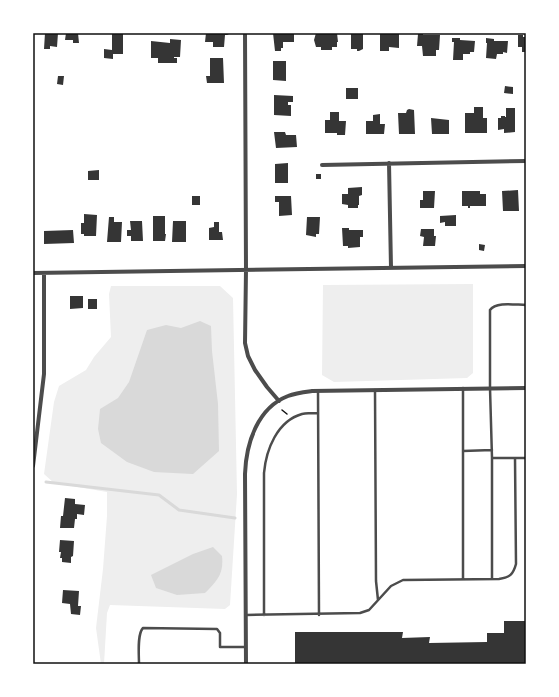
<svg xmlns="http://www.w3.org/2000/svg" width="559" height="697" viewBox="0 0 559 697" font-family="'PT Sans Narrow',sans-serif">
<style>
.green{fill:#eee}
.water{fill:#d9d9d9}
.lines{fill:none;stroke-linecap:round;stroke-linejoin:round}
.stream{stroke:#d9d9d9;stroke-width:3}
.building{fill:#353535}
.path{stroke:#111;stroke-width:1.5}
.service{stroke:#4c4c4c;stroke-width:2.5}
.minor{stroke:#4c4c4c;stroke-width:4}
.neatline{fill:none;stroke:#111;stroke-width:1.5}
</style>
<rect width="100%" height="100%" fill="#fff"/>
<!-- green -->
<path class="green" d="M473 284V373L467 378 334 382 322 375 323 285Z
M111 286H220L233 298 237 494 230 605 225 609 110 605 107 613 104 664H101L96 628 103 569 107 516V492L54 483 44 474 54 402 59 386 86 370 94 357 111 337 109 294Z"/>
<!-- water -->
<path class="water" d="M200 321 211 326 212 351 218 404 219 451 193 474 154 472 127 462 101 443 98 429 100 409 118 398 129 382 147 330 166 325 181 328Z
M213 547 222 556C224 574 217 581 205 593L177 595 156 588 151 575 193 554Z"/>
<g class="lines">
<!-- stream -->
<path class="stream" d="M46 482 159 495 179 510 235 518"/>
</g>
<!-- building -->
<path class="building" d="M45 33H58L57 47 50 46V49H44Z
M66 33H78L79 43H73V40H65Z
M112 33H123V54H113V59L104 58V49L112 50Z
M206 33H225L229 35H225L224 47H213V42H205Z
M273 33H294V42H283V48H281V51H275Z
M316 33H337L338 42H337V47H332V50H321V47H316L314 40Z
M351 33H363V49L359 51H357V49H351Z
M380 33H399V48L389 47V51H380Z
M418 34H423V35H440L439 50H436V56H423L422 46H417Z
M518 35H523V37H526V52H522V47H518Z
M452 38H460V40L475 41 474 52H470V54H463V60H453L454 42H452Z
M486 38 494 39V41H508L507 53 503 52V54H497L496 59 486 58 487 43H486Z
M170 39 181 40 180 57H174V58H177V63H158V58H151V41L170 43Z
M210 58H223L224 83H207L206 76H210Z
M273 61H286V81L273 80Z
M58 76H64L63 85 57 84Z
M505 86 513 87V94L504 93Z
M346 88H358V99H346Z
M274 95 293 96V102H288V105H291V116L274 115Z
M474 107H483V118H487V133H465V113H474Z
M506 108H515V132L504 133V129L498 130V118H501V116H505V117H506Z
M409 109 414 110 415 134H399L398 113H406L407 110Z
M330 112H339V121H346L345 135H337V133H325V120H330Z
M380 114V124H385L384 134H366V121H373V115Z
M431 118 449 120V134H432Z
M274 132H285L286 135H296L297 147 276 148Z
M288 163V183H275V164Z
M99 170V180H88V171Z
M316 174H321V179H316Z
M362 187V195L359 196V205H358V208H348V205L342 204V194H348V188Z
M518 190 519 211H503L502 191Z
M423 191H435L434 208H420V200H423Z
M462 191H480V194H486V206H470V208H468V206H462Z
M192 196H200V205H192Z
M275 196H291L292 215 279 216V202H275Z
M84 214 97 215 96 236H84V234H81V223H84Z
M456 215V226H445V222L440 223V216Z
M153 216H165V234H166L165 241H153Z
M109 217H114V222H122L121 242H107Z
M307 217H320L319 234H316V237L306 235Z
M130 221H142L143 241H131V236H127V230H131Z
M173 221H186V242H172Z
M214 222H219V232H222L223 240H209V228L214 227Z
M342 228H349V230H363V237H360V247L348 248V246H343Z
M421 229H434V236H436L435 246H423L424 237 420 236Z
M73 230 74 243 44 244V231Z
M479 244 485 245 484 251 479 250Z
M70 296H83V308L70 309Z
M88 299H97V309H88Z
M65 498 75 499V504L85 505 84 515 77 514V519H75L74 528H60L61 516H63Z
M60 540 74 541 73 556 71 557V563L62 562V558H60L61 552H59Z
M63 590 79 591 78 606H81L80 615 71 614 70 604 62 603Z
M504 621H526V664H295V632H403L402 638 430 637 429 643 487 642V633H504Z"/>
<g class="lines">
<!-- path -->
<path class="path" d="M282 410 287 414"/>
<!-- service -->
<path class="service" d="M463 388V579
M375 390 376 581 378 600
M318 391 319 615
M463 451 492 450
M493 458H526
M492 579V458L490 388V310C496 301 516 305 526 305
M246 615 360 613 369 610 391 586 403 580 499 579C510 577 513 575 516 564L515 458
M264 615V473C266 450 277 421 302 414 307 413 313 413 318 413
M139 664C139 655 137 634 143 628L217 629 220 633V647H245"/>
<!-- minor -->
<path class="minor" d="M245 33 246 270 245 343 248 356 255 370 267 387 279 401
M389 163 391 268
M322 165 526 161
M33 273 526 266
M33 466 44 374V273
M246 664 245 474C246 444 257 408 288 396 295 393 304 392 312 391L526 388"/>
</g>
<!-- border -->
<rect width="559" height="697" fill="none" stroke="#ffffff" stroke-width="68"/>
<rect x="34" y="34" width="491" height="629" class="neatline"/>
</svg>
